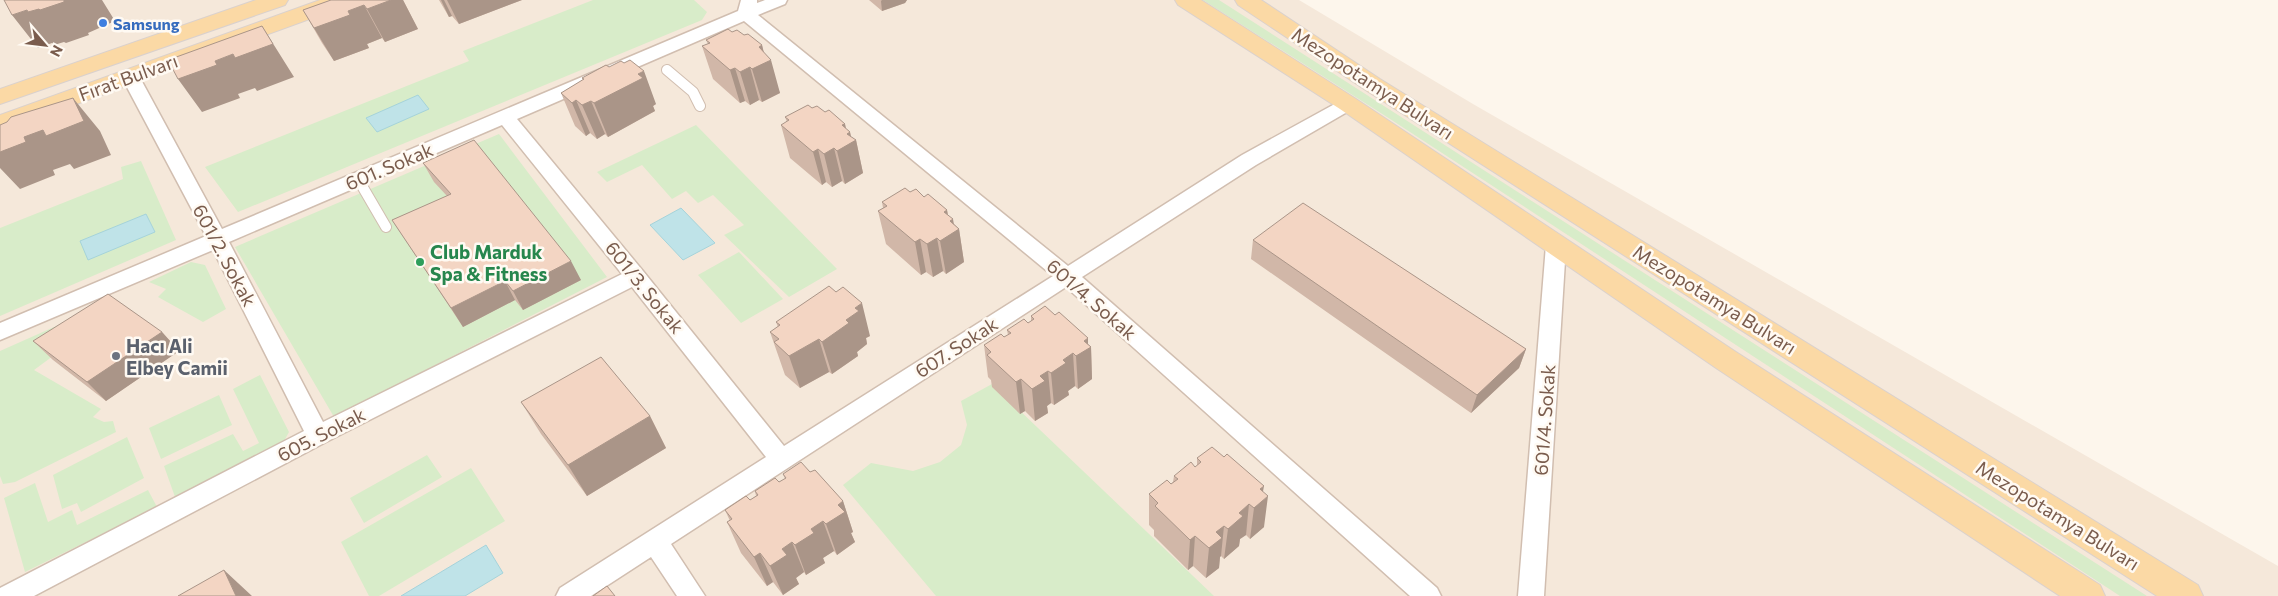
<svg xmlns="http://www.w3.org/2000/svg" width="2278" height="596" viewBox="0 0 2278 596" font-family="Commissioner,sans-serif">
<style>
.residential{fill:#f5e8da}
.green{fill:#d8ecc9}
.water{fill:#bfe3e8;stroke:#a5d3da}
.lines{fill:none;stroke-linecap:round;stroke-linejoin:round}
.lane-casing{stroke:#d1beb0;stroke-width:12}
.street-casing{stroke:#d1beb0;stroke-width:3}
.primary-casing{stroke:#dad1cd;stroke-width:2}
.lane{stroke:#fff;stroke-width:10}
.street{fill:#fff;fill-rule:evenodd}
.primary{fill:#fbd9a5;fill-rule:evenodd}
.wall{fill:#d1b7a8}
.shaded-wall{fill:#aa9588}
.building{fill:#f3d5c3;stroke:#aa9588}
.shop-dot{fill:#3f7fe0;stroke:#fffaf3;stroke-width:2}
.leisure-dot{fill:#2e9e5b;stroke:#fffaf3;stroke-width:2}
.worship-dot{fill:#6b7280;stroke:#fffaf3;stroke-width:2}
.labels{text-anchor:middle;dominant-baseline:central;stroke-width:5;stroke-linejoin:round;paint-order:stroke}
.far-shop-label{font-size:16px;font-weight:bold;fill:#366cbe;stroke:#fffaf3;text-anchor:start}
.street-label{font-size:19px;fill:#7a5c4d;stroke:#fffaf3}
.leisure-label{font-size:19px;font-weight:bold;fill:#27864d;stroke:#fffaf3;text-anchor:start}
.worship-label{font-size:19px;font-weight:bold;fill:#5b616d;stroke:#fffaf3;text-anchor:start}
</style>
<rect width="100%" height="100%" fill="#fdf6ec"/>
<!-- residential -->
<path class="residential" d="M0 0H1299L1473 104 2278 566V596H0Z"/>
<!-- green -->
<path class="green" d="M593 0H694L707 12 702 20 238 212 205 167 469 61 463 51Z
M1203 0H1219L2147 596H2120L1387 117Z
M696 125 837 269 789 297 724 235 744 225 713 195 698 203 686 191 672 199 642 165 607 182 597 172Z
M499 134 607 277 334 417 235 247Z
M141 161 176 240 0 316V228L123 179 121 167Z
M739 252 783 299 741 323 698 275Z
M191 262 205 265 226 309 203 322 158 297 166 289 149 282Z
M99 307 106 317 34 370 101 409 93 417 104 422 113 421 116 432 15 482 3 484 0 476V351Z
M260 375 289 432 283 443 175 497 164 466 233 434 243 451 259 443 233 389Z
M992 384 1214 596H936L843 485 871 463 913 471 940 462 961 445 967 425 961 401Z
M219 395 232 425 161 459 149 428Z
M127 437 144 478 81 512 77 503 62 509 53 475Z
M427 455 442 477 364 523 350 498Z
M471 468 505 521 379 596H369L341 542Z
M35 483 48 522 72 510 77 525 148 490 157 507 25 572 4 498Z"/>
<!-- water -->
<path class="water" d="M418 95 429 109 377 132 366 118Z
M681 208 715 243 683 260 650 225Z
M146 214 155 232 88 260 80 241Z
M486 545 503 573 465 596H401Z"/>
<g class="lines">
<defs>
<path id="lane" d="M667 70 693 92 700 106
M358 179 386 227"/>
<path id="street" d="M741 0H757V3L765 0H787L785 4 758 15 1068 266 1242 155 1342 100 1348 98 1354 100 1357 104 1354 108 1256 165 1082 277 1437 588 1441 596H1410L1066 287 671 544 705 596H677L651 557 591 596H556L560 588 766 457 632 287 326 442 34 596H0V588L304 431 213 250 0 340V323L206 236 121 76 124 72 130 70 136 72 139 76 222 229 738 11ZM744 21 1053 276 784 446 643 271 517 119ZM502 125 622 274 323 422 229 242Z
M1556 238 1563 240 1566 245 1544 596H1518L1546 245 1549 240Z"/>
<path id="primary" d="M256 0H288L285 5 0 104V89Z
M320 0H351L348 5 0 132V115Z
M1175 0H1201L1356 99 1736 352 2100 585 2105 596H2060L1716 368 1340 109 1178 5Z
M1235 0H1261L1380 79 2198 585 2203 596H2157L1364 89 1238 5Z"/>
</defs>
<!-- lane casing -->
<use href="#lane" class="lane-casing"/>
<!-- street casing -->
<use href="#street" class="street-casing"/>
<!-- primary casing -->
<use href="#primary" class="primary-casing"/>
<!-- lane -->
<use href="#lane" class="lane"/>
<!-- street -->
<use href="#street" class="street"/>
<!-- primary -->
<use href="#primary" class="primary"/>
</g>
<!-- wall -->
<path class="wall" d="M331 0H403L418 29 385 42 382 38 367 44 369 48 334 61 322 43 303 10Z
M439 0H522L459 24 452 16 449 17Z
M869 0H907L905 3 882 11Z
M744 35 762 45 764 53 780 93 762 102 759 100 750 105 745 101 740 103 713 79 702 46 708 44 706 40Z
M582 78 656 104 653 106 655 111 608 137 605 134 597 139 590 133 586 136 575 126 561 93 583 80Z
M812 108 825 112 845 124 846 129 850 132 851 137 856 140 863 173 845 184 842 181 832 187 826 182 822 185 790 158 781 125 787 122 785 117Z
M423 163 581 280 523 310 515 300 463 327 392 220 447 196 434 182Z
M910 192 924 197 947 210 948 215 954 224 959 229 964 262 946 274 943 271 933 277 926 272 921 275 886 244 878 211 883 208 882 202Z
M1253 240 1526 349 1519 368 1471 413 1251 259Z
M1031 316 1088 344 1091 347 1092 379 1078 389 1075 386 1068 391 1069 395 1054 405 1051 403 1047 406 1048 413 1035 421 1025 411 1020 414 992 387 991 380 988 377 984 345 1004 337 1008 335 1007 330 1028 323 1031 321Z
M776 322 870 336 866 338 867 344 857 352 858 356 832 374 829 372 800 388 785 375 770 332 778 327Z
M162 332 179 351 106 401 53 360 33 341Z
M521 402 650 416 666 448 587 496 541 434Z
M1197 458 1263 491 1264 527 1250 539 1246 535 1240 539 1239 546 1224 559 1221 556 1220 557 1219 568 1206 578 1193 566 1188 570 1154 536V530L1149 525V494L1171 484 1173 482 1174 476 1195 467 1197 466Z
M810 472 843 501 853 532 851 533 855 542 837 555 834 551 823 558 825 563 806 575 804 572 796 578 799 584 783 595 773 582 767 586 741 553 727 522 730 521 725 510 750 500 756 496 755 491 779 482 785 479 783 474Z"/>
<!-- shaded-wall -->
<path class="shaded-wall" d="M63 0H102L115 21 88 33 89 35 66 43 64 42 54 45 52 43 38 48 12 15 27 10Z
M391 0H403L418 29 385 42 367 9Z
M441 0H444L452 16 449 17Z
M447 0H522L459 24Z
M882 0H907L905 3 882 11 881 1Z
M364 5 382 38 367 44 369 48 334 61 314 28 348 11Z
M262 26 294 77 257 91 255 88 238 94 240 98 202 112 178 79 215 61 233 54Z
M762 45 766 62 771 60 780 93 762 102 752 69 759 47Z
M750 67 759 100 750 105 740 72Z
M735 68 745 101 740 103 730 70Z
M644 71 656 104 653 106 655 111 608 137 594 103 638 74Z
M73 98 100 131 111 155 74 169 70 164 53 170 55 175 20 189 0 168V152Z
M576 100 590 133 586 136 572 103Z
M591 101 605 134 597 139 582 105Z
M845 124 847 134 850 132 852 142 856 140 863 173 845 184 837 151 842 125Z
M834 148 842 181 832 187 824 154Z
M818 149 826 182 822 185 813 152Z
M947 210 951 234 950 221 953 219 955 231 959 229 964 262 946 274 940 241 944 212Z
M937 238 943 271 933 277 927 244Z
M920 239 926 272 921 275 915 242Z
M571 261 581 280 523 310 513 291Z
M505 281 515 300 463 327 451 308Z
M862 303 870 336 866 338 867 344 857 352 858 356 832 374 822 342 855 308Z
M162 332 179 351 106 401 87 382Z
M1088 338V348L1091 347 1092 379 1078 389 1076 356 1084 341Z
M819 339 829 372 800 388 789 356Z
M1526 349 1519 368 1471 413 1477 395Z
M1073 353 1075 386 1068 391 1069 395 1054 405 1051 373 1063 360Z
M1048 371 1051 403 1047 406 1048 413 1035 421 1032 389 1040 376Z
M1021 379 1025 411 1020 414 1016 382Z
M650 416 666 448 587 496 568 465Z
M1264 486 1261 502 1268 496 1264 527 1250 539 1254 508 1260 489Z
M843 501 853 532 851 533 855 542 837 555 826 524 838 505Z
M1249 504 1246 535 1240 539 1239 546 1224 559 1228 529 1239 513Z
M823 521 834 551 823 558 825 563 806 575 795 545 811 529Z
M1224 526 1221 556 1220 557 1219 568 1206 578 1209 548 1216 532Z
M1195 536 1193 566 1188 570 1190 540Z
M792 542 804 572 796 578 799 584 783 595 770 566 782 549Z
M760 553 773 582 767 586 754 557Z
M224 570 252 596H236Z"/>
<!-- building -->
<path class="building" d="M4 0H64V2L40 10 39 9 28 12 27 10 12 15Z
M331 0H391L367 9 364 5 348 11 350 15 314 28 303 10Z
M262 26 273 44 235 58 233 54 215 61 217 65 178 79 168 60Z
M728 29 732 32 737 30 744 35 748 34 762 45 759 47 771 60 752 69 750 67 740 72 735 68 730 70 702 46 710 43 706 40Z
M630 60 644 71 638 74 643 78 594 103 591 101 582 105 576 100 572 103 561 93 584 79 582 78 606 65 609 67 621 61 624 63Z
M73 98 84 121 46 136 43 130 24 137 26 142 0 152V125L7 122 11 117Z
M808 105 812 108 817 106 825 112 829 110 845 124 842 125 850 132 847 134 856 140 837 151 834 148 824 154 818 149 813 152 781 125 789 120 785 117Z
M474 140 571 261 513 291 505 281 451 308 392 220 451 194 423 163Z
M905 188 910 192 916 189 924 197 928 194 947 210 944 212 953 219 950 221 959 229 940 241 937 238 927 244 920 239 915 242 878 211 887 206 882 202Z
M1303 203 1526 349 1477 395 1253 240Z
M829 286 836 292 843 287 862 303 855 308 859 311 846 320 849 323 822 342 819 339 789 356 774 342 779 339 770 332 780 325 776 322Z
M108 294 162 332 87 382 33 341Z
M1045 306 1055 315 1059 312 1088 338 1084 341 1091 347 1076 356 1073 353 1063 360 1066 363 1051 373 1048 371 1040 376 1045 381 1032 389 1021 379 1016 382 987 355 991 352 984 345 1001 334 1004 337 1011 333 1007 330 1024 319 1028 323 1034 319 1031 316Z
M601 357 650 416 568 465 521 402Z
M1212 447 1224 457 1227 454 1264 486 1260 489 1268 496 1254 508 1249 504 1239 513 1243 516 1228 529 1224 526 1216 532 1222 538 1209 548 1195 536 1190 540 1155 506 1158 503 1149 494 1167 480 1171 484 1178 479 1174 476 1191 462 1195 467 1201 462 1197 458Z
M801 462 810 472 815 470 843 501 838 505 845 512 826 524 823 521 811 529 814 533 795 545 792 542 782 549 787 555 770 566 760 553 754 557 727 522 732 519 725 510 746 496 750 500 758 495 755 491 775 478 779 482 786 478 783 474Z
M224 570 236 596H178Z
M607 586 615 596H593Z"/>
<!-- markers -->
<circle class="shop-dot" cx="103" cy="23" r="5"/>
<circle class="leisure-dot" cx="420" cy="262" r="5"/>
<circle class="worship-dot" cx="116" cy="356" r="5"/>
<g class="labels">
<!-- far-shop labels -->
<g class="far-shop-label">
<text x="113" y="23">Samsung</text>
</g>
<!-- street labels -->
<g class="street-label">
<text transform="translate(128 77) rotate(-20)">Fırat Bulvarı</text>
<text transform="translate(1373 83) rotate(33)">Mezopotamya Bulvarı</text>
<text transform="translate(389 166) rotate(-23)">601. Sokak</text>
<text transform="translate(225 255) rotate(62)">601/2. Sokak</text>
<text transform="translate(645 287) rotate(51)">601/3. Sokak</text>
<text transform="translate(1092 299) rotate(41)">601/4. Sokak</text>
<text transform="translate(1715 299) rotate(32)">Mezopotamya Bulvarı</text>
<text transform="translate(956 347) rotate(-33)">607. Sokak</text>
<text transform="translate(1544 420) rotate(-86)">601/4. Sokak</text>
<text transform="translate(321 434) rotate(-27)">605. Sokak</text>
<text transform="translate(2058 515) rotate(32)">Mezopotamya Bulvarı</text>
</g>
<!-- leisure labels -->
<g class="leisure-label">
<text x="430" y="251">Club Marduk<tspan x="430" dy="22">Spa &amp; Fitness</tspan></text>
</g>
<!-- worship labels -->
<g class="worship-label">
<text x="126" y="345">Hacı Ali<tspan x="126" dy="22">Elbey Camii</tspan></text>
</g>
</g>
<!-- north arrow -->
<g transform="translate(45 45) rotate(118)" stroke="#fffaf3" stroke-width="4" paint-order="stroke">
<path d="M0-4L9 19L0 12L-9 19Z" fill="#7a5c4d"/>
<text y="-8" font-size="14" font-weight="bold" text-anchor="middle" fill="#7a5c4d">N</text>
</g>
</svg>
